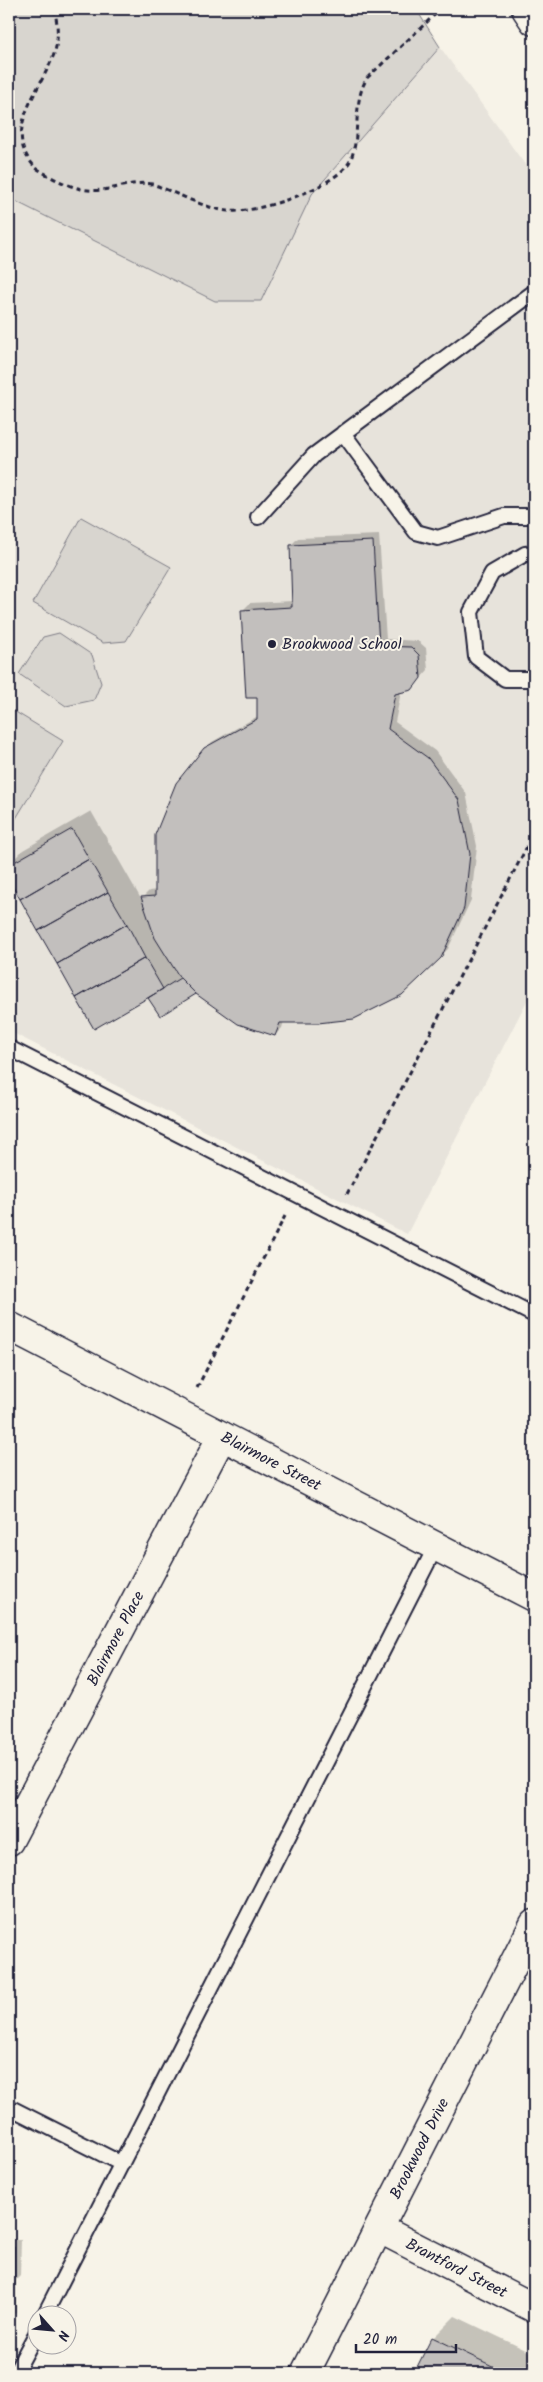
<svg xmlns="http://www.w3.org/2000/svg" width="543" height="2382" viewBox="0 0 543 2382" font-family="Kalam,sans-serif">
<style>
.built{fill:#e7e3db}
.green{fill:#d8d5cf;stroke:#7d7c85}
.shadow{fill:#0003}
.building{fill:#c2bfbd;stroke:#22223b}
.lines{fill:none;stroke-linecap:round;stroke-linejoin:round}
.service-casing{stroke:#22223b;stroke-width:18}
.minor-casing{stroke:#22223b;stroke-width:31}
.tertiary-casing{stroke:#22223b;stroke-width:31}
.path{stroke:#22223b;stroke-width:3;stroke-dasharray:5 4;stroke-linecap:butt}
.service{stroke:#f7f3e8;stroke-width:14}
.minor{stroke:#f7f3e8;stroke-width:28}
.tertiary{stroke:#f7f3e8;stroke-width:28}
.poi-dot{fill:#22223b;stroke:#f7f3e8;stroke-width:2}
.labels{text-anchor:middle;dominant-baseline:central;stroke-width:4;stroke-linejoin:round;paint-order:stroke}
.poi-label{font-size:16px;fill:#22223b;stroke:#f7f3e8;text-anchor:start}
.street-label{font-size:16px;fill:#22223b;stroke:#f7f3e8}
</style>
<rect width="100%" height="100%" fill="#f7f3e8"/>
<filter id="ink" filterUnits="userSpaceOnUse"><feTurbulence type="fractalNoise" baseFrequency=".02" numOctaves="2"/><feDisplacementMap in="SourceGraphic" scale="10" xChannelSelector="R" yChannelSelector="G"/><feConvolveMatrix kernelMatrix="1 2 1 2 8 2 1 2 1" color-interpolation-filters="sRGB"/></filter>
<g filter="url(#ink)">
<!-- built -->
<path class="built" d="M440 47 534 177V987L407 1234 9 1031V198L215 301H261L312 194Z"/>
<!-- green -->
<path class="green" d="M9 9H416L440 47 312 194 261 301H215L9 198Z
M81 517 171 567 126 641 103 643 33 603Z
M59 633 92 655 101 683 94 700 66 706 19 674 43 637Z
M9 708 63 741 15 820 9 816Z"/>
<!-- shadow -->
<path class="shadow" d="M379 535 386 639 418 641 426 648 428 670 411 689 401 692 395 722 435 751 466 793 477 846 471 900 448 949 401 994 284 1021 282 1028 275 1035 196 993 160 1014 149 996 95 1028 9 877V864L23 850 91 811 141 899 149 891 156 890 205 749 212 742 258 716V697L243 610 250 603 293 601 291 545 298 538Z
M9 2240H21L20 2276 16 2280V2312L9 2319Z
M455 2316 534 2354V2367L531 2373H410L417 2371 433 2338Z"/>
<!-- building -->
<path class="building" d="M373 541 379 646 411 647 419 655 421 678 412 690 395 694 388 729 428 758 459 800 470 854 464 908 441 958 402 995 354 1019 318 1023H280L275 1036 238 1024 196 994 180 978 155 938 141 897 155 896V835L176 783 204 748 257 719V698H246L241 610 292 607 290 545Z
M72 829 89 859 20 899 9 880V865Z
M89 859 108 892 38 931 20 899Z
M108 892 127 924 57 964 38 931Z
M127 924 145 958 76 998 57 964Z
M145 958 163 989 94 1029 76 998Z
M180 978 196 994 160 1016 148 998Z
M9 2247H14V2284H9V2320Z
M432 2337 507 2373H414Z"/>
<g class="lines">
<defs>
<path id="service" d="M343 433 416 532 438 538 504 516H534
M258 517 314 455 534 292
M534 553 525 554 492 573 471 612 476 657 505 679H534
M9 1048 534 1315
M9 2107 122 2164
M45 2314 436 1546
M15 2373 38 2330"/>
<g id="minor">
<path id="s1" d="M9 1326 534 1597"/>
<path id="s2" d="M9 1841 222 1436"/>
<path id="s3" d="M380 2229 534 2308"/>
</g>
<g id="tertiary">
<path d="M526 9 534 21"/>
<path id="s4" d="M305 2373 534 1924"/>
</g>
</defs>
<!-- service casing -->
<use href="#service" class="service-casing"/>
<!-- minor casing -->
<use href="#minor" class="minor-casing"/>
<!-- tertiary casing -->
<use href="#tertiary" class="tertiary-casing"/>
<!-- path -->
<path class="path" d="M54 9C58 23 59 39 54 54 40 92 0 132 36 168 50 177 65 185 81 189 107 195 127 180 152 184 176 192 202 208 228 211 256 214 339 187 351 159 361 133 352 103 367 78L441 9
M347 1194 534 833
M197 1388 285 1216"/>
<!-- service -->
<use href="#service" class="service"/>
<!-- minor -->
<use href="#minor" class="minor"/>
<!-- tertiary -->
<use href="#tertiary" class="tertiary"/>
</g>
</g>
<!-- markers -->
<circle class="poi-dot" cx="272" cy="644" r="5"/>
<g class="labels">
<!-- poi labels -->
<g class="poi-label">
<text x="282" y="644">Brookwood School</text>
</g>
<!-- street labels -->
<g class="street-label">
<text stroke="none"><textPath href="#s1" startOffset="295">Blairmore Street</textPath></text>
<text stroke="none"><textPath href="#s2" startOffset="229">Blairmore Place</textPath></text>
<text stroke="none"><textPath href="#s4" startOffset="252">Brookwood Drive</textPath></text>
<text stroke="none"><textPath href="#s3" startOffset="86">Brantford Street</textPath></text>
</g>
</g>
<!-- margin -->
<rect width="543" height="2382" fill="none" stroke="#f7f3e8" stroke-width="30"/>
<rect x="15" y="15" width="513" height="2352" fill="none" stroke="#22223b" stroke-width="2" filter="url(#ink)"/>
<!-- north arrow -->
<g transform="translate(52 2330) rotate(117)"><circle r="24" fill="#f7f3e8" stroke="#a29fa3"/>
<path d="M0-4L9 19L0 12L-9 19Z" fill="#22223b"/>
<text y="-8" font-size="14" font-weight="bold" text-anchor="middle" fill="#22223b">N</text>
</g>
<!-- scale -->
<path d="M356 2344v8h100v-8" fill="none" stroke="#22223b" stroke-width="2.5"/>
<text x="363" y="2344" font-size="15" fill="#22223b" stroke="#f7f3e8" stroke-width="4" paint-order="stroke">20 m</text>
</svg>
